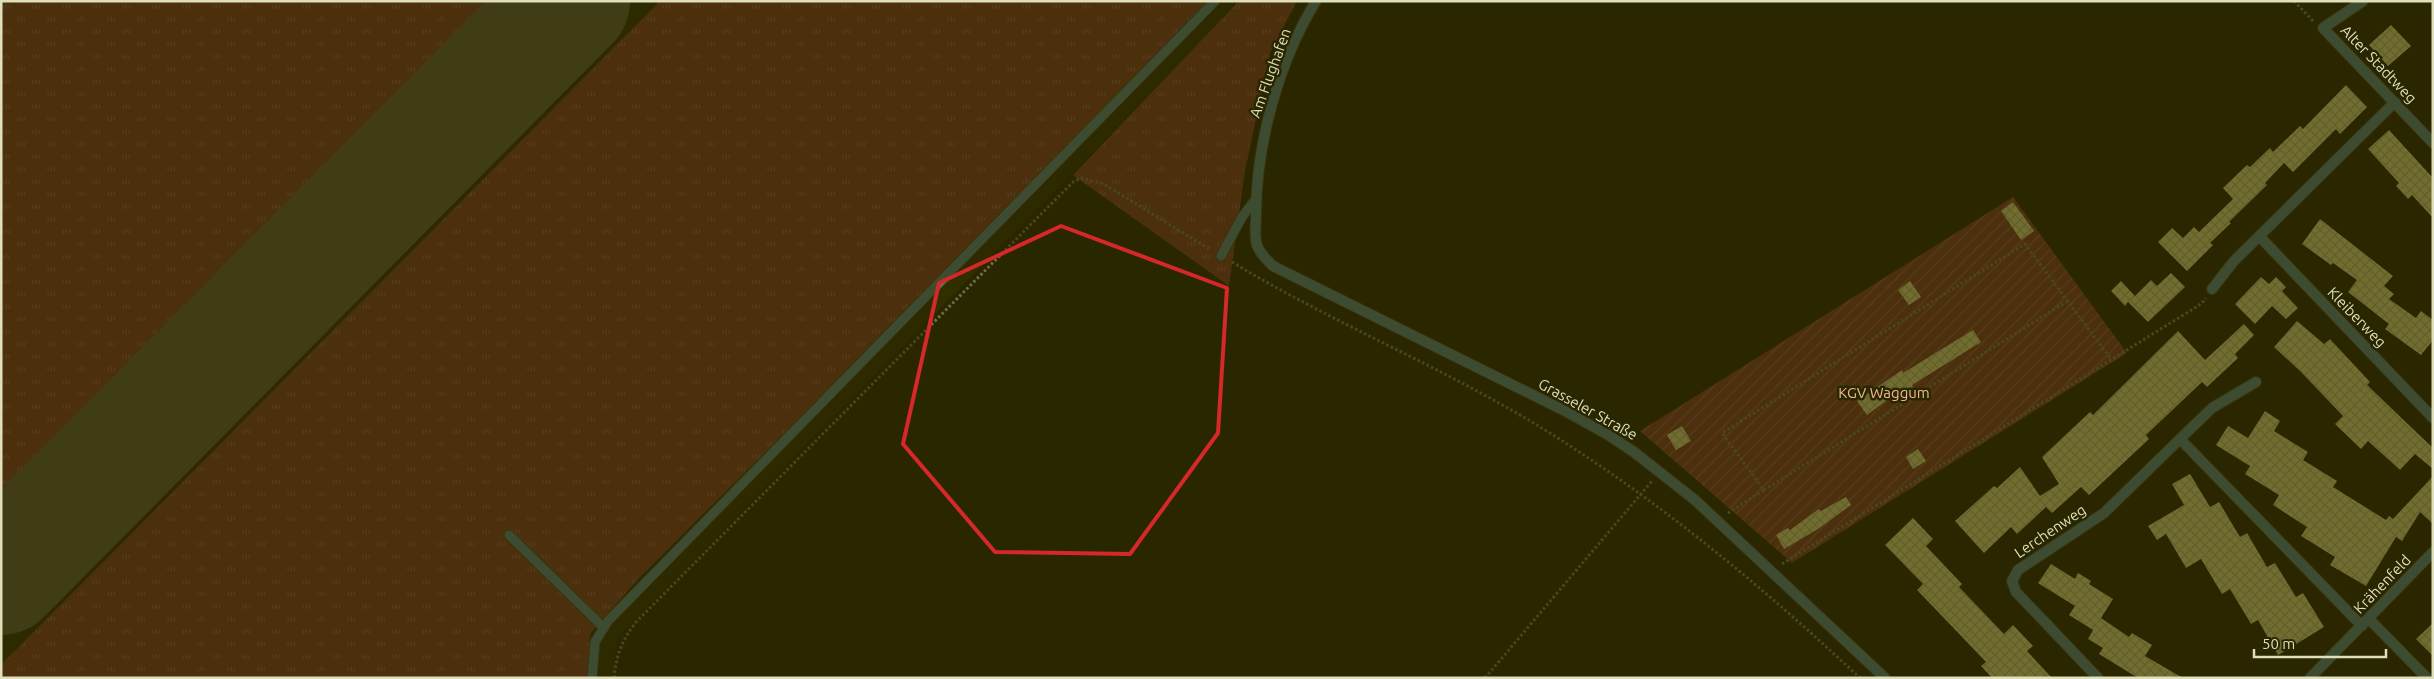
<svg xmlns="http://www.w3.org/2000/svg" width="2434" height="679" viewBox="0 0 2434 679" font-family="Ubuntu,sans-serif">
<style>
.built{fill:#312f01}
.grass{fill:url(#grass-tufts)}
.garden{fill:url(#garden-furrows)}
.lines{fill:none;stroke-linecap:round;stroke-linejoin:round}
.runway{stroke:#5a5832;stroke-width:120}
.building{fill:url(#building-cross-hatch)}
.lane-casing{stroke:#46441e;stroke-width:11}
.street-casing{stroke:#46441e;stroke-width:12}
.path{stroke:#6f6d48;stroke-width:3;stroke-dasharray:2.5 2.5;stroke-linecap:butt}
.lane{stroke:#567b6b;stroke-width:9}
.street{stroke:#567b6b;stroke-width:10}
.marked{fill:none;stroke:#d62828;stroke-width:4;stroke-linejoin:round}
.labels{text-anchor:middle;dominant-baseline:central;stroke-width:5;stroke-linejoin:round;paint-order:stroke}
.street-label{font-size:15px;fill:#e0dfbb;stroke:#292700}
.park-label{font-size:15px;fill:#f3b497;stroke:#292700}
</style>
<defs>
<pattern id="grass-tufts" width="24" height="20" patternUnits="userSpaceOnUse" patternTransform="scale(1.25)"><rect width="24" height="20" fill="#773c1d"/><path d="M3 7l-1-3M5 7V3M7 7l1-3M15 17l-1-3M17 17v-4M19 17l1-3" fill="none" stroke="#8a583c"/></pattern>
<pattern id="garden-furrows" width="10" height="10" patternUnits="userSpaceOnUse" patternTransform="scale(1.25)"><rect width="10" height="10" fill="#773c1d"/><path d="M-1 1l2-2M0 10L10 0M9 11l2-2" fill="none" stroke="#8a583c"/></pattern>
<pattern id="building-cross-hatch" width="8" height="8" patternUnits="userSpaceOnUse" patternTransform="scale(1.25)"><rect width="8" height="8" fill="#c8c46e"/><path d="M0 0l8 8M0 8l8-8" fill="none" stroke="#a7a460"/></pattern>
</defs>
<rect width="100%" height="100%" fill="#292700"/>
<!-- built -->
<path class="built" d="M1 1H1241L617 638 613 678H1Z"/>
<!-- grass -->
<path class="grass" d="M1 1H489L1 491Z
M660 1H1212L930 288 639 578 590 634 588 678H1V665Z
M1239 1H1297L1270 53 1245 171 1229 286 1073 175Z"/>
<!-- garden -->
<path class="garden" d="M2013 197 2127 353 1792 563 1640 431Z"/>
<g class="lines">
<!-- runway -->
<path class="runway" d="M1 575 570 1"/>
</g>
<!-- building -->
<path class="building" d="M2391 25 2411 46 2388 66 2369 45Z
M2346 85 2367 107 2340 134 2336 129 2293 172 2284 163 2265 183 2267 185 2229 222 2231 223 2210 243 2213 245 2187 271 2158 242 2172 228 2183 238 2194 227 2199 232 2233 199 2223 188 2247 165 2250 167 2270 148 2273 152 2300 126 2303 129Z
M2389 130 2433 178V218L2412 195 2408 199 2396 186 2399 183 2368 149Z
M2013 202 2034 231 2021 240 2001 211Z
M2320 219 2393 276 2384 286 2394 294 2389 299 2416 318 2421 311 2433 320V340L2421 355 2385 329 2389 324 2348 292 2357 280 2333 263 2331 265 2302 244Z
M2171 273 2185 287 2148 322 2128 302 2125 306 2111 291 2121 281 2135 296 2151 280 2157 286Z
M2261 277 2269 284 2276 277 2286 287 2282 291 2298 308 2286 319 2272 306 2255 324 2235 304Z
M1910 281 1921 297 1909 305 1898 290Z
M2297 321 2324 344 2330 339 2370 382 2367 385 2433 448V469L2415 454 2400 470 2368 441 2361 449 2335 424 2343 416 2301 372 2274 347Z
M2244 324 2254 335 2235 354 2238 358 2207 387 2202 382 2146 435 2149 439 2089 495 2081 487 2052 513 2046 507 2017 534 2011 527 1984 553 1955 521 1994 486 1997 488 2020 467 2040 496 2059 484 2042 457 2090 412 2093 415 2178 331 2205 360Z
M1973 330 1981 342 1912 385 1913 387 1900 395 1898 392 1867 415 1857 401 1902 370 1903 373Z
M2265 411 2280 421 2274 431 2308 452 2303 460 2337 481 2333 487 2386 520 2389 516 2393 519 2433 476V524L2420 512 2402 541 2396 537 2366 586 2330 565 2335 557 2301 536 2307 527 2273 505 2279 495 2245 474 2250 466 2216 445 2228 426 2248 438Z
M1682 426 1691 441 1676 450 1667 435Z
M1918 449 1926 461 1913 469 1906 457Z
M2190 474 2210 507 2219 502 2240 537 2247 533 2267 567 2275 563 2296 597 2303 593 2324 627 2278 655 2258 620 2251 624 2230 589 2222 594 2201 559 2186 568 2166 534 2157 540 2148 526 2184 505 2172 484Z
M1846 497 1851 505 1818 529 1784 549 1776 535 1788 528 1790 530 1819 509 1821 511Z
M1913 518 1933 539 1926 546 1962 584 1959 587 2004 634 2013 625 2033 646 2027 651 2052 678H1992L1981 666 1986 662 1917 590 1923 584 1885 545Z
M2051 564 2075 579 2078 573 2091 581 2089 584 2113 599 2101 618 2129 637 2132 633 2152 645 2145 656 2183 678H2138L2099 654 2103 648 2088 639 2093 630 2069 615 2075 606 2038 583Z
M2433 623V656L2416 639Z"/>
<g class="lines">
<defs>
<path id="lane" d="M1221 256 1242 217 1256 199
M509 535 604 628
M592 678 595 642 608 621 1215 1"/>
<path id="street" d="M1316 1C1279 61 1256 144 1256 215 1256 224 1254 236 1257 245 1260 254 1267 260 1273 266L1565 411 1610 436 1634 452 1695 500 1885 678
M2363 1 2323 28 2433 143
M2260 237 2433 418
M2212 289 2234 261 2395 102
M2180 439 2212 408 2256 382
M2369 619 2427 678
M2098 678 2016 592 2012 581 2018 570 2104 513 2180 439 2362 626
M2310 678 2433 552"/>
</defs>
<!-- lane casing -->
<use href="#lane" class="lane-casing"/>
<!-- street casing -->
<use href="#street" class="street-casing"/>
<!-- path -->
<path class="path" d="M2294 1 2313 21
M1232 262C1336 325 1450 370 1553 435 1664 505 1764 588 1860 678
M1764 490 2068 301
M1728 513 1764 490 1722 433 2025 244 2111 359
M1782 564 2201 304 2206 298
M614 678C616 655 623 638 637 621L1073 182 1081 178 1104 184 1211 250
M1485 678 1652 481"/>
<!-- lane -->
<use href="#lane" class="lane"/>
<!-- street -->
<use href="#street" class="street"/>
</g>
<!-- marked area -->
<path d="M0 0H2434V679H0ZM1061 226 1227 288 1218 433 1130 554 995 552 903 444 939 283Z" fill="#292700" fill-opacity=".55" fill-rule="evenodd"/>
<path class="marked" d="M1061 226 1227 288 1218 433 1130 554 995 552 903 444 939 283Z"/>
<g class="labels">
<!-- street labels -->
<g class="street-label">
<text transform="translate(2379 64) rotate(46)">Alter Stadtweg</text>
<text transform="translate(1270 73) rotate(-70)">Am Flughafen</text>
<text transform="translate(2357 317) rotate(46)">Kleiberweg</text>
<text transform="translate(1588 409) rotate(29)">Grasseler Straße</text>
<text transform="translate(2050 531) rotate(-34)">Lerchenweg</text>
<text transform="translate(2382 584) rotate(-46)">Krähenfeld</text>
</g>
<!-- park labels -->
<g class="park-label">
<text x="1884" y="392">KGV Waggum</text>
</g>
</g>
<!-- border -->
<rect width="2434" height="679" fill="none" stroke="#e0dfbb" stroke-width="5"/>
<!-- scale -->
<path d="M2254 649v8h132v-8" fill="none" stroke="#e0dfbb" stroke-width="2.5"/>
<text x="2262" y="649" font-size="15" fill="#e0dfbb" stroke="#292700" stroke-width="4" paint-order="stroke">50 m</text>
</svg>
